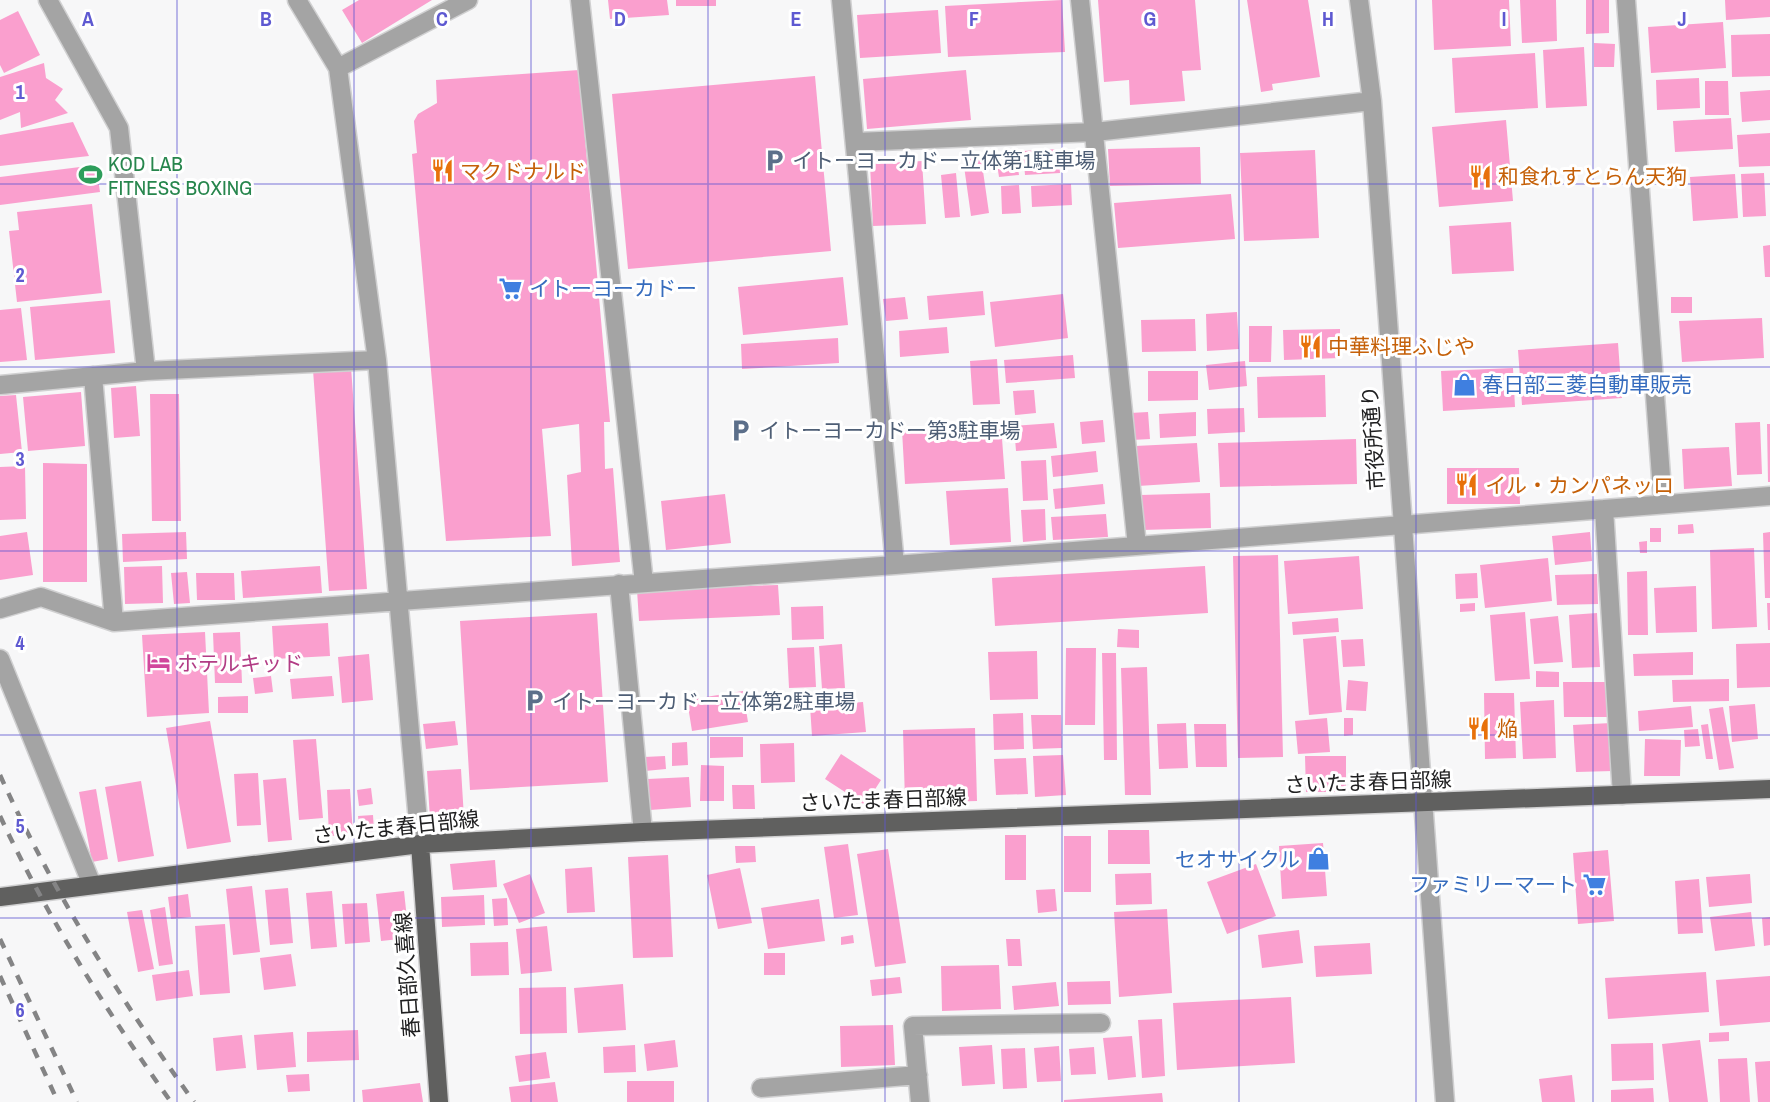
<svg xmlns="http://www.w3.org/2000/svg" width="1770" height="1102" viewBox="0 0 1770 1102" font-family="'Archivo Narrow','Noto Sans JP',sans-serif">
<style>
.building{fill:#fa9fce}
.lines{fill:none;stroke-linecap:round;stroke-linejoin:round}
.minor-casing{stroke:#d0d0d1;stroke-width:21}
.major-casing{stroke:#d0d0d1;stroke-width:21}
.minor{stroke:#a4a4a4;stroke-width:18}
.major{stroke:#60605f;stroke-width:18}
.rail{stroke:#848485;stroke-width:4.5;stroke-dasharray:10 10;stroke-linecap:butt}
.grid{fill:none;stroke:#5e59d1;stroke-width:1.5;stroke-opacity:0.55}
.labels{text-anchor:middle;dominant-baseline:central;stroke-width:6;stroke-linejoin:round;paint-order:stroke}
.service-label{font-size:21px;fill:#4e5e75;stroke:#fff;text-anchor:start}
.leisure-label{font-size:21px;fill:#27864d;stroke:#fff;text-anchor:start}
.food-label{font-size:21px;fill:#c56008;stroke:#fff;text-anchor:start}
.shop-label{font-size:21px;fill:#366cbe;stroke:#fff;text-anchor:start}
.street-label{font-size:21px;fill:#202021;stroke:#fff}
.hotel-label{font-size:21px;fill:#b23c85;stroke:#fff;text-anchor:start}
.grid-label{font-size:20px;text-anchor:middle;font-weight:bold;fill:#5e59d1;stroke:#fff;stroke-width:6;stroke-linejoin:round;paint-order:stroke}
</style>
<rect width="100%" height="100%" fill="#f7f7f8"/>
<!-- building -->
<path class="building" d="M359 0H432L362 43 342 10Z
M608 0H667L669 15 610 19Z
M676 0H716V6H676Z
M1062 0 1065 52 948 57 945 6Z
M1098 0H1195L1201 70 1182 71 1185 101 1130 105 1129 80 1104 82Z
M1247 0H1308L1320 77 1272 84 1273 90 1261 92Z
M1432 0H1509L1511 46 1434 50Z
M1520 0H1556L1557 41 1522 43Z
M1586 0H1609V33L1586 34Z
M1725 0H1770V17L1726 20Z
M938 10 941 53 860 58 857 15Z
M18 11 40 55 4 73 0 65V20Z
M1723 22 1726 68 1651 73 1648 27Z
M1770 34V76L1732 77 1731 35Z
M1594 43 1615 44 1614 67H1594Z
M1584 47 1587 106 1546 108 1543 50Z
M1535 53 1538 108 1455 113 1452 58Z
M44 63 46 78 63 89 55 100 68 113 21 128 20 112 0 120V77Z
M579 70 610 422H604L605 469 613 468 620 562 572 566 567 475 581 472 579 424 542 429 551 536 446 541 412 154 417 153 414 121 418 114 437 103 436 80Z
M966 70 971 120 867 129 863 79Z
M815 76 831 251 628 269 612 94Z
M1699 78 1700 108 1657 110 1656 80Z
M1705 81H1728L1729 115H1705Z
M1770 90V120L1742 122 1740 92Z
M1731 118 1733 149 1675 152 1673 121Z
M1506 120 1513 201 1439 207 1432 127Z
M73 122 89 156 0 166V135Z
M1770 133V166L1739 167 1737 135Z
M1200 147 1201 184 1110 186 1108 149Z
M1058 149 1060 173 1025 175 1023 151Z
M1315 150 1319 238 1244 241 1240 153Z
M981 157 989 213 971 216 963 159Z
M922 161 926 224 873 226 870 164Z
M1017 162 1019 175 999 177 997 164Z
M96 165 100 192 0 205V177Z
M956 173 960 217 945 218 941 175Z
M1764 173 1766 216 1743 217 1741 174Z
M1735 174 1738 218 1693 221 1690 177Z
M1071 184 1072 205 1032 207 1031 186Z
M1019 185 1021 213 1002 214 1001 186Z
M1231 194 1235 239 1118 248 1114 203Z
M92 204 102 293 17 302 9 231 19 230 17 212Z
M1511 222 1514 271 1452 274 1449 226Z
M1770 245V277H1765L1763 246Z
M843 277 848 325 743 335 738 287Z
M983 291 985 315 929 320 927 296Z
M1063 294 1068 338 995 347 990 302Z
M905 297 908 319 886 321 883 299Z
M1671 297H1692V313H1671Z
M110 300 115 353 35 360 30 307Z
M21 308 27 360 0 362V310Z
M1237 312 1239 349 1207 351 1206 314Z
M1762 318 1764 358 1682 362 1679 321Z
M1195 319 1196 351 1142 352 1141 320Z
M1249 326H1272L1271 362H1249Z
M947 327 949 353 900 357 899 331Z
M1340 329V358L1284 360 1283 330Z
M838 338 839 363 742 369 741 344Z
M1618 343 1622 398 1522 405 1518 350Z
M1073 355 1075 378 1006 383 1004 360Z
M997 359 1000 404 973 405 970 361Z
M1245 361 1247 386 1209 390 1206 365Z
M351 367 367 589 329 591 313 370Z
M1513 368 1515 407 1443 411 1441 371Z
M1148 371H1198V400L1148 401Z
M1325 375 1326 417 1258 418 1257 377Z
M136 386 140 436 114 438 111 388Z
M1034 390 1036 413 1015 415 1013 391Z
M81 392 85 446 28 451 23 397Z
M150 394H179L181 521H152Z
M16 395 22 452 0 454V396Z
M1244 408 1245 432 1208 434 1207 409Z
M1148 412 1150 439 1132 440 1130 413Z
M1196 412V436L1160 438 1159 414Z
M1103 420 1105 442 1082 444 1080 422Z
M1760 422 1762 474 1737 475 1735 423Z
M1054 423 1057 448 1016 451 1014 426Z
M1767 424H1770V482H1768Z
M1001 425 1005 479 905 484 902 430Z
M1356 439 1357 484 1220 487 1218 443Z
M1197 443 1200 482 1138 486 1135 446Z
M1729 447 1732 486 1684 489 1682 449Z
M1096 451 1098 472 1053 477 1051 456Z
M1046 460 1048 500 1023 501 1021 461Z
M43 463 87 464V582H43Z
M25 466 26 519 0 520V467Z
M1447 468H1519L1520 504H1447Z
M1103 484 1105 504 1055 509 1053 489Z
M1008 488 1011 542 950 545 946 491Z
M1210 493 1211 528 1142 530 1141 495Z
M725 494 731 543 666 550 661 501Z
M1045 509 1046 540 1023 542 1021 510Z
M1106 514 1108 537 1053 540 1051 517Z
M1693 524 1694 533 1678 534V525Z
M1650 528H1661V542H1650Z
M27 532 33 575 0 580V536Z
M186 532 187 559 123 562 122 534Z
M1590 532 1592 561 1555 565 1552 536Z
M1770 532V598H1765L1763 533Z
M1647 541V553H1640L1639 542Z
M1754 548 1757 627 1712 629 1710 550Z
M1278 555 1283 757 1238 758 1233 556Z
M1359 556 1363 609 1288 614 1284 561Z
M1548 558 1552 601 1485 608 1480 565Z
M162 566 163 603 125 604 124 567Z
M320 566 322 593 243 598 241 571Z
M1205 566 1208 613 995 626 992 578Z
M1647 571 1648 635H1628L1627 572Z
M187 572 190 603 174 604 171 573Z
M196 573H234L235 600H197Z
M1477 573 1478 598 1456 599 1455 574Z
M1597 574 1598 604 1557 605 1555 575Z
M778 585 780 615 639 621 637 590Z
M1696 586 1697 632 1656 633 1654 588Z
M1475 603V611L1460 612V604Z
M1767 603H1770V630H1768Z
M823 606 824 639 792 640 791 607Z
M1525 612 1530 679 1495 681 1490 615Z
M597 613 608 782 470 790 460 621Z
M1597 613 1600 667 1572 668 1569 615Z
M1558 616 1563 662 1534 664 1530 619Z
M1338 618 1339 632 1293 635 1292 622Z
M328 623 330 656 274 659 272 626Z
M1118 629 1139 630V648L1117 647Z
M205 632 209 713 147 717 142 635Z
M240 632 242 683H215L213 633Z
M1336 636 1342 712 1309 715 1303 639Z
M1363 639 1365 666 1343 667 1341 640Z
M1770 643V687L1737 688 1736 644Z
M842 644 845 688 822 689 819 646Z
M814 647 816 687 789 688 787 648Z
M1066 648H1096L1095 725H1065Z
M1037 651 1038 699 990 700 988 652Z
M1693 652V675L1634 676 1633 654Z
M1102 653H1116L1117 760H1104Z
M369 654 373 700 342 703 338 657Z
M1147 667 1151 795H1125L1121 668Z
M1536 671 1559 672V687H1536Z
M271 676 273 692 255 694 253 678Z
M332 676 334 696 292 699 290 679Z
M1729 679V701L1673 702 1672 680Z
M1348 680 1368 682 1366 711 1346 710Z
M1563 682H1606L1607 717H1564Z
M743 691 748 722 692 731 687 700Z
M1484 693H1514L1516 758 1485 759Z
M248 696V713H218V697Z
M1554 700 1556 758 1523 759 1520 702Z
M863 702 866 732 812 736 810 706Z
M1755 704 1758 739 1732 742 1729 706Z
M1691 706 1693 727 1639 731 1638 711Z
M1723 707 1734 768 1719 770 1709 709Z
M1023 713 1024 749 994 750 993 714Z
M1031 715H1061L1062 748 1033 749Z
M1327 718 1330 752 1298 754 1295 721Z
M1344 718H1353V735L1344 736Z
M210 721 231 842 187 849 166 728Z
M455 721 458 745 426 749 423 724Z
M1186 723 1188 768 1159 769 1157 724Z
M1611 723 1613 771 1576 772 1573 725Z
M1194 724H1226L1227 767H1196Z
M1708 724 1713 759H1706L1701 725Z
M975 728 977 801 905 803 903 730Z
M1698 729 1700 746 1685 747 1684 730Z
M710 737H743V757L710 758Z
M316 739 323 818 299 820 293 740Z
M1645 739 1681 740 1680 776H1644Z
M687 742 688 765 672 766V743Z
M794 743 795 782 761 783 760 744Z
M841 754 881 780 865 805 825 779Z
M1063 755 1066 795 1035 797 1033 756Z
M665 756 666 769 645 771 644 757Z
M1305 756H1346V792H1306Z
M1026 758 1028 794 996 795 994 759Z
M701 765 724 766V801H700Z
M461 769 464 818 430 819 427 771Z
M258 773 261 825 237 826 234 774Z
M689 777 691 807 650 810 648 779Z
M286 778 292 840 268 842 263 780Z
M141 781 154 856 118 862 105 787Z
M732 785H754L755 809H733Z
M371 788 373 804 359 806 357 790Z
M96 789 108 859 92 862 79 792Z
M350 789 353 835 329 836 327 790Z
M373 815 374 831 360 832 358 816Z
M1108 830H1149L1150 864H1108Z
M1005 835H1026V880H1005Z
M1064 836H1091V892H1064Z
M1323 843 1327 896 1282 899 1279 846Z
M848 844 858 915 834 918 824 847Z
M735 846H755L756 862 736 863Z
M888 849 906 963 875 967 857 854Z
M1608 850 1614 921 1578 924 1573 853Z
M668 855 673 957 633 958 628 857Z
M495 860 497 887 453 890 450 864Z
M1256 864 1276 916 1227 934 1207 882Z
M592 867 595 912 567 913 565 869Z
M740 868 752 923 718 929 707 875Z
M1151 873 1152 904 1116 905 1115 874Z
M530 874 545 913 519 923 503 884Z
M1750 874 1752 903 1709 907 1706 877Z
M1699 879 1703 933 1678 934 1675 881Z
M252 886 260 952 233 955 226 889Z
M288 888 293 943 270 945 265 890Z
M1055 889 1057 911 1038 913 1036 890Z
M332 891 337 947 311 949 306 893Z
M404 891 409 938 381 941 376 894Z
M188 894 191 917 171 919 168 897Z
M484 895 485 925 442 927 441 897Z
M507 898 508 925 494 926 492 899Z
M819 899 825 941 768 949 761 908Z
M367 903 370 942 345 944 342 904Z
M165 907 173 964 159 966 150 910Z
M1167 909 1172 993 1119 997 1114 912Z
M142 910 154 969 138 972 127 912Z
M1751 912 1755 946 1715 951 1710 917Z
M1770 917V945L1764 946 1762 918Z
M225 924 230 993 200 995 195 926Z
M547 926 552 971 521 974 516 929Z
M1299 930 1303 963 1262 968 1258 935Z
M853 935 854 943 841 945V937Z
M1006 939H1020L1022 966H1008Z
M508 942 509 975 471 976 470 943Z
M1370 943 1372 974 1316 977 1314 946Z
M764 953H785V975H764Z
M291 954 296 986 264 990 260 958Z
M999 965 1001 1009 942 1011 941 966Z
M189 970 193 996 156 1001 152 975Z
M1706 972 1709 1012 1608 1019 1605 978Z
M1770 976V1022L1720 1026 1716 980Z
M900 977 902 993 872 996 870 980Z
M1110 981 1111 1004 1068 1005 1067 982Z
M1056 982 1059 1006 1014 1010 1012 986Z
M623 984 626 1030 578 1033 574 988Z
M566 987 567 1033 520 1034 519 988Z
M1291 997 1295 1063 1177 1070 1173 1003Z
M1162 1019 1165 1076 1142 1078 1138 1020Z
M893 1025 895 1065 841 1067 840 1026Z
M358 1030 359 1060 307 1062V1032Z
M293 1032 296 1067 257 1070 254 1035Z
M1729 1032V1041L1709 1042V1033Z
M242 1035 246 1068 216 1071 213 1038Z
M1132 1036 1136 1077 1108 1080 1103 1038Z
M675 1040 678 1067 647 1071 644 1044Z
M1700 1040 1708 1102H1669L1662 1044Z
M1653 1043 1654 1080 1612 1081 1611 1044Z
M635 1045 636 1072 604 1073 603 1047Z
M992 1045 995 1084 962 1086 959 1047Z
M1059 1046 1061 1081 1037 1082 1034 1048Z
M1094 1047 1096 1074 1071 1075 1069 1049Z
M1025 1048 1027 1088 1003 1089 1001 1049Z
M546 1052 550 1078 519 1082 515 1056Z
M1747 1058 1750 1102H1720L1718 1059Z
M1770 1061V1102H1758L1755 1062Z
M309 1074 310 1091 288 1092 286 1075Z
M1572 1075 1575 1102H1542L1539 1079Z
M627 1081H674V1102H627Z
M555 1082 558 1102H511L509 1087Z
M420 1083 423 1102H363L362 1090Z
M1653 1088 1654 1102H1611V1090Z
M1162 1093 1163 1102H1064V1100Z"/>
<g class="lines">
<defs>
<path id="minor" d="M48 0 119 128 146 371
M297 0 338 68 377 360 420 844
M580 0 644 583
M841 0 895 565
M1080 0 1137 546
M1359 0 1372 101 1445 1102
M1626 0 1663 504
M338 68 468 0
M856 142 1095 132 1372 101
M93 376 114 622
M0 385 146 371 377 360
M1604 509 1622 795
M619 584 643 832
M0 609 41 597 114 622 895 565 1770 496
M0 659 92 885
M761 1088 918 1075
M920 1102 913 1026 1101 1023"/>
<path id="major" d="M420 844 439 1102
M0 897 420 844 643 832 1770 789"/>
</defs>
<!-- minor casing -->
<use href="#minor" class="minor-casing"/>
<!-- major casing -->
<use href="#major" class="major-casing"/>
<!-- minor -->
<use href="#minor" class="minor"/>
<!-- major -->
<use href="#major" class="major"/>
<!-- rail -->
<path class="rail" d="M0 775C52 890 120 999 194 1102
M0 816C47 917 107 1012 171 1102
M0 939 77 1102
M0 976 58 1102"/>
</g>
<!-- grid -->
<path class="grid" d="M177 0V1102M354 0V1102M531 0V1102M708 0V1102M885 0V1102M1062 0V1102M1239 0V1102M1416 0V1102M1593 0V1102M0 184H1770M0 367H1770M0 551H1770M0 735H1770M0 918H1770"/>
<!-- icons -->
<defs>
<symbol id="parking-bare" viewBox="-9 -9 18 18"><path d="M-3.5-5.5H1a3.5 3.5 0 0 1 0 7H-1V5.5H-3.5ZM-1-3.4V-.6H.8a1.4 1.4 0 0 0 0-2.8Z" fill="#5c6f8a" stroke="#fff" stroke-width="2.5" paint-order="stroke"/></symbol>
<symbol id="restaurant-bare" viewBox="-9 -9 18 18"><path d="M-5-6h1v4h1v-4h1v4h1v-4h1v5L-1.5 .5V6h-2V.5L-5-1ZM5-6V6H3V1.5H1.5Q1.5-4 5-6Z" fill="#e8710a" stroke="#fff" stroke-width="2.5" paint-order="stroke"/></symbol>
<symbol id="stadium-bare" viewBox="-9 -9 18 18"><path d="M0-5a6.5 5 0 1 0 0 10a6.5 5 0 1 0 0-10ZM-3.5-1.8h7v3.6h-7Z" fill="#2e9e5b" stroke="#fff" stroke-width="2.5" paint-order="stroke"/></symbol>
<symbol id="supermarket-bare" viewBox="-9 -9 18 18"><path d="M-6-5.5h2.5l.6 2H6L4.5 2H-2.5L-4.4-4H-6ZM-1.5 3.2a1.3 1.3 0 1 0 .1 0ZM3 3.2a1.3 1.3 0 1 0 .1 0Z" fill="#3f7fe0" stroke="#fff" stroke-width="2.5" paint-order="stroke"/></symbol>
<symbol id="shop-bare" viewBox="-9 -9 18 18"><path d="M-5-2.5h2.3a2.7 3.5 0 0 1 5.4 0H5L5.5 6h-11ZM-1.5-2.5h3a1.5 2.3 0 0 0-3 0Z" fill="#3f7fe0" stroke="#fff" stroke-width="2.5" paint-order="stroke"/></symbol>
<symbol id="hotel-bare" viewBox="-9 -9 18 18"><path d="M-6-4.5h1.5V1H6V5H4.5V3h-9V5H-6ZM-4 0a1.8 1.8 0 1 1 3.6 0ZM.5 0V-2.5h3Q6-2.5 6 0Z" fill="#d1479c" stroke="#fff" stroke-width="2.5" paint-order="stroke"/></symbol>
</defs>
<g fill-rule="evenodd">
<use href="#parking-bare" x="758" y="144" width="33" height="33"/>
<use href="#restaurant-bare" x="426" y="154" width="33" height="33"/>
<use href="#stadium-bare" x="74" y="158" width="33" height="33"/>
<use href="#restaurant-bare" x="1464" y="160" width="33" height="33"/>
<use href="#supermarket-bare" x="494" y="272" width="33" height="33"/>
<use href="#restaurant-bare" x="1294" y="330" width="33" height="33"/>
<use href="#shop-bare" x="1448" y="368" width="33" height="33"/>
<use href="#parking-bare" x="724" y="414" width="33" height="33"/>
<use href="#restaurant-bare" x="1450" y="468" width="33" height="33"/>
<use href="#hotel-bare" x="142" y="646" width="33" height="33"/>
<use href="#parking-bare" x="518" y="684" width="33" height="33"/>
<use href="#restaurant-bare" x="1462" y="712" width="33" height="33"/>
<use href="#shop-bare" x="1302" y="842" width="33" height="33"/>
<use href="#supermarket-bare" x="1578" y="868" width="33" height="33"/>
</g>
<g class="labels">
<!-- service labels -->
<g class="service-label">
<text x="792" y="160">イトーヨーカドー立体第1駐車場</text>
<text x="759" y="430">イトーヨーカドー第3駐車場</text>
<text x="552" y="701">イトーヨーカドー立体第2駐車場</text>
</g>
<!-- leisure labels -->
<g class="leisure-label">
<text x="108" y="163">KOD LAB<tspan x="108" dy="24">FITNESS BOXING</tspan></text>
</g>
<!-- food labels -->
<g class="food-label">
<text x="460" y="171">マクドナルド</text>
<text x="1498" y="176">和食れすとらん天狗</text>
<text x="1328" y="346">中華料理ふじや</text>
<text x="1485" y="485">イル・カンパネッロ</text>
<text x="1497" y="728">焔</text>
</g>
<!-- shop labels -->
<g class="shop-label">
<text x="529" y="288">イトーヨーカドー</text>
<text x="1482" y="384">春日部三菱自動車販売</text>
<text x="1300" y="859" text-anchor="end">セオサイクル</text>
<text x="1577" y="884" text-anchor="end">ファミリーマート</text>
</g>
<!-- street labels -->
<g class="street-label">
<text transform="translate(1373 438) rotate(-94)">市役所通り</text>
<text transform="translate(1368 782) rotate(-2)">さいたま春日部線</text>
<text transform="translate(883 800) rotate(-2)">さいたま春日部線</text>
<text transform="translate(396 827) rotate(-6)">さいたま春日部線</text>
<text transform="translate(407 975) rotate(-94)">春日部久喜線</text>
</g>
<!-- hotel labels -->
<g class="hotel-label">
<text x="177" y="663">ホテルキッド</text>
</g>
</g>
<g class="grid-label">
<text x="88" y="26">A</text>
<text x="266" y="26">B</text>
<text x="442" y="26">C</text>
<text x="620" y="26">D</text>
<text x="796" y="26">E</text>
<text x="974" y="26">F</text>
<text x="1150" y="26">G</text>
<text x="1328" y="26">H</text>
<text x="1504" y="26">I</text>
<text x="1682" y="26">J</text>
<text x="20" y="99">1</text>
<text x="20" y="282">2</text>
<text x="20" y="466">3</text>
<text x="20" y="650">4</text>
<text x="20" y="833">5</text>
<text x="20" y="1017">6</text>
</g>
</svg>
